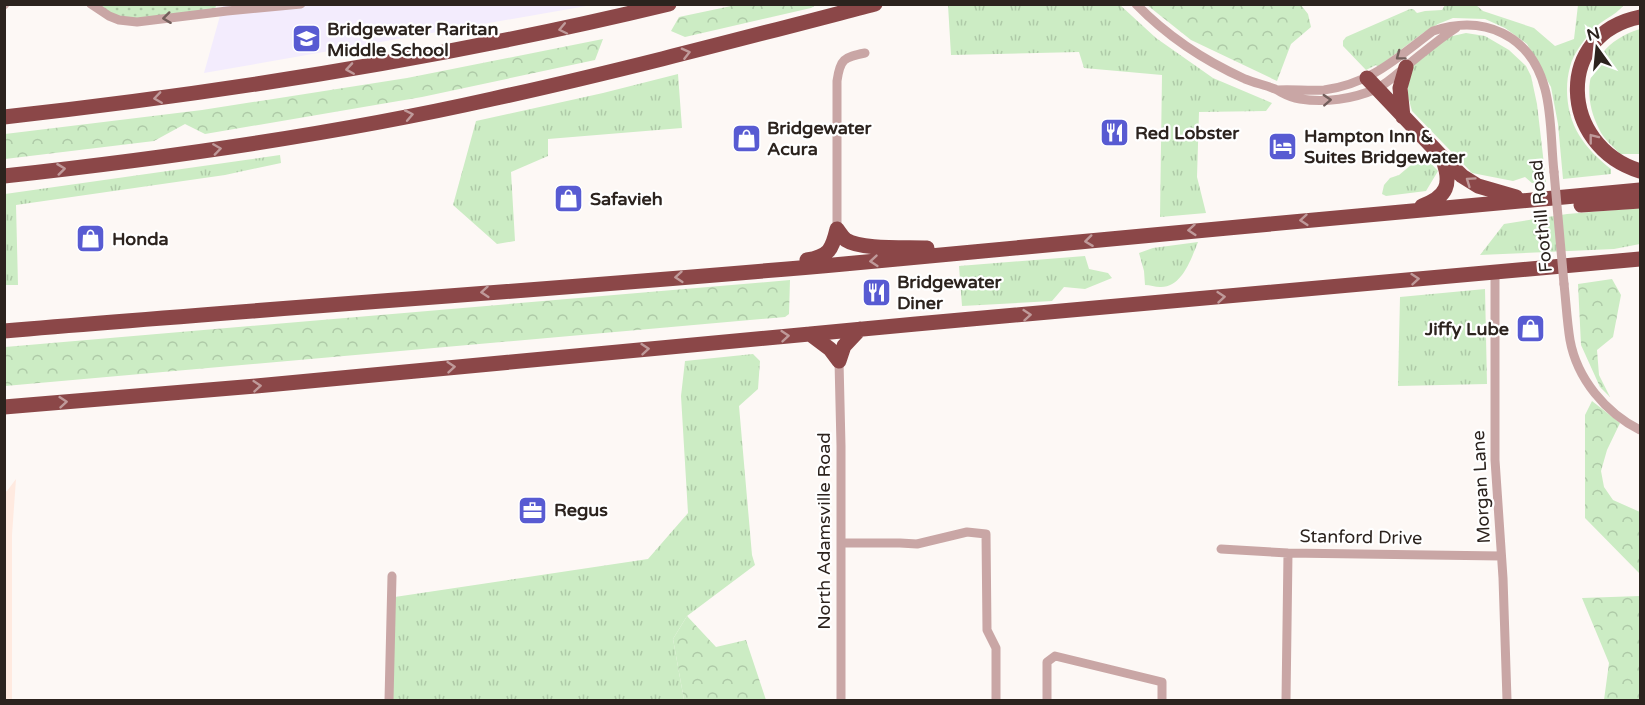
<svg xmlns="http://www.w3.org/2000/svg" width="1645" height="705" viewBox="0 0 1645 705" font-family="'Varela Round',sans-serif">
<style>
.built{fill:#ffeae0}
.education{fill:#f3ecfd}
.grass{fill:url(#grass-tufts)}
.forest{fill:url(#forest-crowns)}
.park{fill:url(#park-dots)}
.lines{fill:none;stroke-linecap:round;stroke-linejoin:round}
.minor{stroke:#c9a6a5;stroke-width:9}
.highway{stroke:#8b4748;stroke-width:15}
.minor-bridge{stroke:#c9a6a5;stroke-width:9}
.oneway{stroke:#735e5b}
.oneway2{stroke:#bf9a9a}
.labels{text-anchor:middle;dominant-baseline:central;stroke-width:4.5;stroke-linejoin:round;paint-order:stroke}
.poi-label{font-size:18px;font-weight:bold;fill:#2c231e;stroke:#fff;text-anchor:start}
.street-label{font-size:18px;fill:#2c231e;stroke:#fff}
</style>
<defs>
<pattern id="grass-tufts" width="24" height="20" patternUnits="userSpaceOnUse" patternTransform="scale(1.5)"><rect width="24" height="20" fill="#ccecc4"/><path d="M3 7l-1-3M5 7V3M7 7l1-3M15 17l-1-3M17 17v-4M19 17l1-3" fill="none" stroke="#afcaa8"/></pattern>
<pattern id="forest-crowns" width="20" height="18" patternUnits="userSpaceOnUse" patternTransform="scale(1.5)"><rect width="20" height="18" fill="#ccecc4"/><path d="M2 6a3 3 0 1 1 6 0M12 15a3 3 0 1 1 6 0" fill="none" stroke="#afcaa8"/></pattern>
<pattern id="park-dots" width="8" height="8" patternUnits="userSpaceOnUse" patternTransform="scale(1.5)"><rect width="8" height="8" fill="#ccecc4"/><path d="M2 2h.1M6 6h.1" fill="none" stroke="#afcaa8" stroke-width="1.8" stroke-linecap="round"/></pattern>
</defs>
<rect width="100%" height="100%" fill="#fdf8f5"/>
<!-- built -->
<path class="built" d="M16 479 12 535V700H5V492L7 491Z"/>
<!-- education -->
<path class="education" d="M223 5H592L204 73Z"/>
<!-- grass -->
<path class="grass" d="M1471 4 1476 5 1483 11 1534 28 1555 46 1574 39 1578 5H1624C1615 16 1601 20 1592 31 1584 40 1573 54 1570 67 1564 88 1567 116 1579 135 1587 148 1598 159 1611 169V174L1563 179 1558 124 1551 87 1527 44 1505 28 1485 19 1453 18 1438 24 1423 33 1378 67 1376 65 1366 70 1343 46V41L1346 37 1410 9H1413L1417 13 1425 11 1442 10 1445 5Z
M948 5H1120L1156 38 1213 78 1272 103 1266 111 1199 112 1197 177 1206 213 1160 217 1162 75 1084 68 1079 52 951 55Z
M1640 29V154H1620C1612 145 1604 140 1599 129 1577 86 1593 43 1640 29Z
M1466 33 1485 36 1509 50 1526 66 1531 76 1537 104 1546 182 1532 183 1525 177 1513 181 1472 173 1412 111 1408 96V80L1413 66 1448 37Z
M678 74 682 128 548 139V156L511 172 515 241 497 244 453 205 476 121 603 93Z
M280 155 281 163 225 175 16 205 18 285H5V194Z
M1423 155 1438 171 1426 191 1386 196 1382 194 1384 185 1390 178 1399 175Z
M1640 208V244L1614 249 1480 255 1504 224 1567 214Z
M1198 242C1191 259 1182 288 1160 287 1155 287 1150 285 1145 285L1144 271 1139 253 1153 248Z
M1085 256 1089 269 1108 273 1112 278 1085 289 1064 287 1052 301 962 306 959 266Z
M1485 289 1487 384 1398 386 1400 297Z
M753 354 760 361 758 389 739 406 752 555 755 565 687 616 673 639 684 700H389L388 598 648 559 688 513 681 396 685 361Z"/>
<!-- forest -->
<path class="forest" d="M736 5V4L816 5 811 8 685 37 671 31 679 17Z
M1147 5H1301L1308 14 1311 27 1291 44 1277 81 1191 40Z
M603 39 595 60 422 97 205 134 185 124 154 141 5 159V134L202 110 407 78Z
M1612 279 1621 295 1613 337 1597 350 1599 375 1610 397 1600 387 1581 345 1578 284Z
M790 280 789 314 785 317 5 386V347Z
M1592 401 1620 423 1607 450 1601 471 1604 487 1613 500 1640 512V574L1585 518V415Z
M1640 596V700H1604L1609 663 1582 598Z
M687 616 716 647 746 640 766 700H684L673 639Z"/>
<!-- park -->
<path class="park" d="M84 5H216L214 15 125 22Z"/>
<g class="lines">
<!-- minor -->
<path class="minor" d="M91 4 109 16 119 20 137 22 227 11 301 4
M1136 4C1167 36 1205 61 1245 79 1255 83 1265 85 1275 89 1285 94 1288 97 1300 99 1325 103 1353 99 1376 89 1388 83 1398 73 1409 64 1424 52 1439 39 1456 28
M4 5 5 4
M1277 90C1293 89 1308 91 1324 90 1370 84 1397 58 1433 31 1484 14 1531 35 1545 89 1552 115 1551 145 1554 172
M837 229V81C840 59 844 57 865 53
M1495 272V460L1503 578 1507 700
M1564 284C1566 302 1567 322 1570 340 1577 379 1606 413 1640 430
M839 361 841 446V700
M841 543H900L917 544 967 532 986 534 987 630 996 648V700
M1221 549 1288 553 1501 556
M389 700 392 576
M1047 700V662L1055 656 1162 682V700
M1286 700 1288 553"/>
<!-- highway -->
<path class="highway" d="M1640 17C1554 34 1559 146 1640 171
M1367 78 1442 157 1462 176 1478 186 1516 197
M4 117C228 92 450 57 669 4
M1403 117 1400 88 1406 67
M4 176C168 158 332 135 492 99 620 71 748 37 875 4
M1581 205 1640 201
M1422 206C1447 197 1452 184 1443 160
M837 229C840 233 842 237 846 240 861 250 908 247 927 248
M807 260C829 256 832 250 837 229
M4 331C284 307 564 289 844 264 1109 240 1375 213 1640 190
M810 334 830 349 839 361
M839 361 844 346 860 329
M4 407 256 386 916 324 1640 259"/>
<!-- minor-bridge -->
<path class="minor-bridge" d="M1554 172 1564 284"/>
</g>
<!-- one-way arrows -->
<defs><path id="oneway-chevron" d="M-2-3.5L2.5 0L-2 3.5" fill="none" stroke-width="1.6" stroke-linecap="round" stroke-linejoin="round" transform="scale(1.5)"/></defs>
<g class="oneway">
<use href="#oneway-chevron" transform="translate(167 18) rotate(173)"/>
<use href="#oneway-chevron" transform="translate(1400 56) rotate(143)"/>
<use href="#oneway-chevron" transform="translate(1327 100) rotate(-3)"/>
</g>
<g class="oneway2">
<use href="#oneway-chevron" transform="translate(563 29) rotate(168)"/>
<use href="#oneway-chevron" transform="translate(686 53) rotate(-14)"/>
<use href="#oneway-chevron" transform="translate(350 69) rotate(171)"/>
<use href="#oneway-chevron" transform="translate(158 98) rotate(172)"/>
<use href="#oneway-chevron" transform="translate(409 115) rotate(-11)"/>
<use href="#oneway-chevron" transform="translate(1593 138) rotate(-128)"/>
<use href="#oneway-chevron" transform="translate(217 149) rotate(-8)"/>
<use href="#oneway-chevron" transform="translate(61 169) rotate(-7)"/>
<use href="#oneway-chevron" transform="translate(1470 181) rotate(-145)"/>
<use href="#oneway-chevron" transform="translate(1304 220) rotate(175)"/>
<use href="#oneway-chevron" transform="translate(1192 230) rotate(175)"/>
<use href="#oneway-chevron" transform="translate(1089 241) rotate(173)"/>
<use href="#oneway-chevron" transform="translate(874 261) rotate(175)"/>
<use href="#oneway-chevron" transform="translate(679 277) rotate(175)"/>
<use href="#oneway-chevron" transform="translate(1415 279) rotate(-5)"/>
<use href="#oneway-chevron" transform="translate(485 292) rotate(175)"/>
<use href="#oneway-chevron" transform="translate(1221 297) rotate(-5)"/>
<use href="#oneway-chevron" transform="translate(1027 315) rotate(-5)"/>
<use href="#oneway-chevron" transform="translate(785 336) rotate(-5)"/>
<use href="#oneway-chevron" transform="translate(645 349) rotate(-5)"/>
<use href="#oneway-chevron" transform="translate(451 367) rotate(-5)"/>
<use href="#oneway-chevron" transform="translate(257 386) rotate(-5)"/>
<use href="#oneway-chevron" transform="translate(63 402) rotate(-5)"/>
</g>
<!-- icons -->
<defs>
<symbol id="school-square" viewBox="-11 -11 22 22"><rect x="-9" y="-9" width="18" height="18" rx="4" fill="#585bd2" stroke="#fff"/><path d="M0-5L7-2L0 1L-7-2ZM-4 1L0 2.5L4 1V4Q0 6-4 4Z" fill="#fff"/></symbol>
<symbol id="restaurant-square" viewBox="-11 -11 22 22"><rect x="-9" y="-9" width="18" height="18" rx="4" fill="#585bd2" stroke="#fff"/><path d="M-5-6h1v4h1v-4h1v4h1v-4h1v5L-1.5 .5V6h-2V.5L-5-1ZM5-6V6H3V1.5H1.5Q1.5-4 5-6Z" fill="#fff"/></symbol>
<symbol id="shop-square" viewBox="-11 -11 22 22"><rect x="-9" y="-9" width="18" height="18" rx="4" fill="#585bd2" stroke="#fff"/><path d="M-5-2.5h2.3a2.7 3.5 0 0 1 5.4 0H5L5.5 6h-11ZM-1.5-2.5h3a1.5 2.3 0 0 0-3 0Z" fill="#fff"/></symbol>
<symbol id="hotel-square" viewBox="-11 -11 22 22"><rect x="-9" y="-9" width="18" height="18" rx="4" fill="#585bd2" stroke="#fff"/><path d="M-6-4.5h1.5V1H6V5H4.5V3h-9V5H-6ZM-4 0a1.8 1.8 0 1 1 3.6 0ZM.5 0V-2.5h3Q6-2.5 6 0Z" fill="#fff"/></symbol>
<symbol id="office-square" viewBox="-11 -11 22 22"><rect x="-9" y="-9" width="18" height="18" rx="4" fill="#585bd2" stroke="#fff"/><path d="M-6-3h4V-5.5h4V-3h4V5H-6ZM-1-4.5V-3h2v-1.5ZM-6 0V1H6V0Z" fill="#fff"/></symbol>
</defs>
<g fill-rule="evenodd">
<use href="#school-square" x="290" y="22" width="33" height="33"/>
<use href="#restaurant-square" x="1098" y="116" width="33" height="33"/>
<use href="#shop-square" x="730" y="122" width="33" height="33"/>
<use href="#hotel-square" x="1266" y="130" width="33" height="33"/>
<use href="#shop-square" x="552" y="182" width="33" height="33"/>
<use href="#shop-square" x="74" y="222" width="33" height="33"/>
<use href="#restaurant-square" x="860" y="276" width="33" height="33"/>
<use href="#shop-square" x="1514" y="312" width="33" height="33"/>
<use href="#office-square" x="516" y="494" width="33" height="33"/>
</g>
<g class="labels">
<!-- poi labels -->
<g class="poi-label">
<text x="327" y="29">Bridgewater Raritan<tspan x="327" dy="21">Middle School</tspan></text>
<text x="767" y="128">Bridgewater<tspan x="767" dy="21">Acura</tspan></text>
<text x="1135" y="133">Red Lobster</text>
<text x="1304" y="136">Hampton Inn &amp;<tspan x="1304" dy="21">Suites Bridgewater</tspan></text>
<text x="590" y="199">Safavieh</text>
<text x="112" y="239">Honda</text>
<text x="897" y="282">Bridgewater<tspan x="897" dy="21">Diner</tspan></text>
<text x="1509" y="329" text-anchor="end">Jiffy Lube</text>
<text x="554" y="510">Regus</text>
</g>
<!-- street labels -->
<g class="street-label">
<text transform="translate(1541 216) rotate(-95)">Foothill Road</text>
<text transform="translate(1481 487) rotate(-93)">Morgan Lane</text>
<text transform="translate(824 531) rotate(-90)">North Adamsville Road</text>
<text transform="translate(1361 537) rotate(1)">Stanford Drive</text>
</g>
</g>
<!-- border -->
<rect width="1645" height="705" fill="none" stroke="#2c231e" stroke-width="12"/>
<!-- north arrow -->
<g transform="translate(1597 48) rotate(345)" stroke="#ffffff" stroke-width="4.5" paint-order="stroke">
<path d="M0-4.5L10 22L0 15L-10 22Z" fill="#2c231e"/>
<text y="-9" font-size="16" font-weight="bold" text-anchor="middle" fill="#2c231e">N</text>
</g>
</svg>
